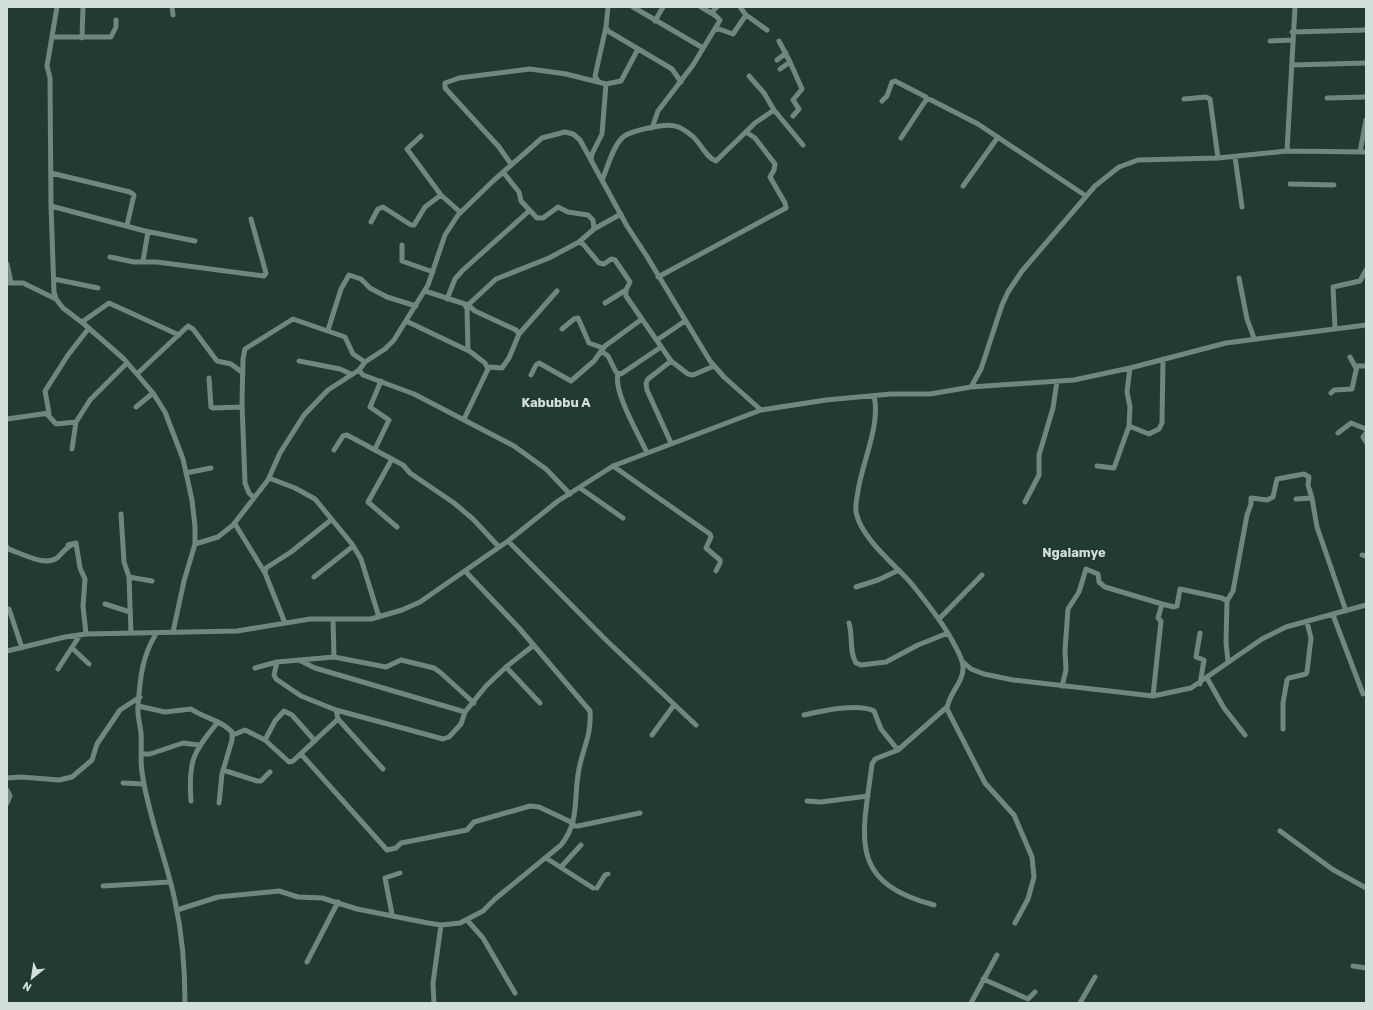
<svg xmlns="http://www.w3.org/2000/svg" width="1373" height="1010" viewBox="0 0 1373 1010" font-family="Rubik,sans-serif">
<style>
.lines{fill:none;stroke-linecap:round;stroke-linejoin:round}
.minor{stroke:#71867d;stroke-width:5}
.labels{text-anchor:middle;dominant-baseline:central;stroke-width:3;stroke-linejoin:round;paint-order:stroke}
.quarter-label{font-size:13px;font-weight:bold;fill:#d1dfd9;stroke:#223a30}
</style>
<rect width="100%" height="100%" fill="#223a30"/>
<g class="lines">
<!-- minor -->
<path class="minor" d="M57 7 47 66 50 78 51 206 54 292 56 299 63 308 84 324 124 359 153 393 165 412 183 459 192 500 195 527V544L184 581 173 632
M172 7 173 15
M633 7 703 48
M740 7 746 15
M711 13 717 7
M655 21 663 7
M606 27 608 31 672 69 681 82
M715 30 719 29 733 34 746 15 767 30
M1292 32 1366 30
M54 37H111L116 27V20
M82 38 83 7
M779 41 790 62
M1270 41 1292 40
M777 60 786 53
M1292 65 1366 63
M780 69 790 62 802 89 793 100 799 109 793 116
M749 76 764 93 774 110
M598 81 595 76 606 27 608 7
M1327 98 1366 97
M1184 99 1206 97 1210 99 1218 158
M882 101 887 96 892 82 895 81 926 97 927 99
M652 128 658 111 693 65 719 22 720 20 716 16 701 7
M421 136 407 149 441 195 460 212
M901 138 924 103 927 99 931 100 978 124 1086 196
M1287 151 1295 7
M1360 152 1366 120
M1235 157 1242 207
M591 160 592 154 602 134 606 84
M511 164 499 147 445 88V83L459 78 530 69 566 74 606 84 621 81 638 49
M503 172 519 192 521 201 537 218H543L558 207 568 212 588 215 593 220 594 229 579 242
M51 173 130 192 134 195 127 225
M602 180C608 167 612 148 622 138 628 131 666 123 675 126 681 127 686 131 691 135 700 141 705 157 716 161L755 123 774 110 803 145
M1290 184 1334 185
M963 186 998 137
M51 206 145 231 195 241
M371 222 378 209 383 207 411 225H414L425 207 441 195
M594 229 621 214
M402 245V261L433 272
M110 257 134 262H157L264 276 266 273 251 219
M143 261 148 232
M7 264 11 282
M658 277 786 208 785 203 770 177 774 170 775 164 755 138 746 132
M1239 278 1247 319 1254 338
M54 279 98 288
M7 283H23L56 299
M425 291 468 305 496 279 549 258 579 242 583 244 599 263 604 264 611 259 615 260 630 282 626 290V296L671 361 688 374 693 375 714 366
M447 299 455 279 463 270 529 211
M605 303 626 290
M465 305 467 309 468 350 485 363 488 369
M406 321 469 351
M82 322 109 303 179 335
M1335 328 1333 287 1360 281 1366 270
M562 329 574 319 578 318 589 343 603 348
M328 330 341 289 349 275 361 279 370 288 387 297 416 306
M519 334 557 291
M657 340 685 321
M601 351 608 356 616 372 621 374 661 347
M1350 357 1356 368
M299 361 340 369 351 374
M671 361 648 379 646 383 647 390 671 443
M1130 368 1127 392 1130 407 1129 426 1149 434 1159 429 1162 423 1163 359
M359 370 363 375 414 394 514 446 546 469 570 494
M138 373 188 326 193 329 217 361 231 364 243 373
M618 374C613 391 639 435 647 453
M531 375 536 365 539 363 571 381 594 361 605 346 642 319
M209 378 211 407 213 408 242 407
M971 387 981 369 1002 305 1008 292 1022 271 1095 186 1119 167 1138 160 1218 158 1287 151 1366 152
M1331 393 1334 390 1352 389 1357 366H1366
M874 396C881 424 862 463 858 491 857 498 855 504 856 512 861 538 894 564 911 583 926 602 942 621 953 642 957 650 963 659 963 667 964 682 948 694 947 709L985 783 1014 815 1032 857 1034 877 1028 899 1015 923
M136 407 153 393
M47 414 56 424 76 422 90 400 127 363
M7 419 49 413 45 391 68 355 89 328
M464 419 488 369 490 367 502 368 509 358 519 334 516 330 475 311 468 305
M1338 433 1351 423 1366 429
M1366 433 1363 437 1366 442
M72 449 76 422
M375 449 389 420 370 407 381 381
M334 450 343 436 347 435 403 465 410 473 454 503 473 519 499 547
M392 459 368 502 397 527
M613 466 710 534 711 537 706 548 720 560V563L716 571
M1097 466 1114 468 1129 426
M186 473 211 468
M269 478 295 488 315 499 352 544 361 559 379 617
M580 488 623 518
M254 498 249 493 245 483 242 403 243 359 245 349 293 319 345 337 353 354 365 362
M1296 499 1312 498 1317 527 1346 611
M1025 502 1039 475V455L1053 408 1057 381
M121 514 124 562 129 577 131 633
M235 524 265 573 285 623
M508 541 607 641 696 725
M76 543 80 568 85 579 83 606 86 634
M195 544 218 537 233 525 268 480 280 453 304 415 328 390 359 370 365 362 385 349 394 340 428 285 445 235 458 215 493 181 542 138 565 132 573 134 580 140 627 226 646 255 710 361 724 377 761 410
M7 547 8 549C21 553 45 567 57 558 64 552 66 546 76 543L68 545
M1362 555 1366 556
M265 573 266 568 291 552 331 520
M129 577 152 581
M314 577 352 547
M856 587 878 580 899 570
M105 604 130 612
M9 609 22 648
M1333 615 1363 694
M333 619 334 657
M939 619 982 575
M849 623C853 636 849 652 856 663L861 665 886 662 918 645 948 633
M156 634C142 656 140 679 138 706 137 714 140 724 141 733 142 746 140 759 142 772 148 816 166 858 175 901 182 933 185 970 185 1003
M534 645 506 667 540 703
M72 648 89 664
M7 651 65 637 86 634 237 631 310 619H371L402 610 420 602 508 541 558 501 613 466 761 410 826 400 891 394H930L971 387 1074 380 1130 368 1226 343 1366 325
M299 660 315 668 465 712
M962 661 971 669 984 674 1013 680 1153 696 1191 688 1262 639 1286 627 1366 605
M1228 661 1226 643 1227 601 1233 591 1247 515 1251 504V498L1267 500 1273 497 1277 479 1304 474 1309 477 1308 485 1312 498
M277 662 274 675 276 679 301 696 336 710 443 739 449 737 461 724 465 712 486 686 506 667
M255 668 277 662 334 657 386 667 401 660 434 668 441 673 474 703
M58 669 80 635
M1207 678 1224 708 1245 735
M1200 684 1204 660 1196 657 1200 633
M1062 686 1066 670 1065 650 1068 609 1079 592 1086 569 1098 574 1099 582 1105 587 1162 604
M1153 696 1161 621 1158 618 1162 604 1174 607 1177 606 1180 589 1222 598 1227 601
M138 706 165 712 191 709C204 718 221 720 232 732V740L222 774 219 803
M336 710 338 719 383 769
M804 715C821 711 858 703 874 711L881 729 898 750
M1283 729V703L1287 680 1289 678 1306 674 1307 672 1311 638 1307 622
M233 735 245 730 265 740 289 762 293 761 338 719
M652 735 674 705
M265 740 275 721 284 711 292 715 315 741
M141 754H150L183 743 199 745
M301 754 387 850 396 848 401 843 467 830 474 822 530 806 539 807 573 823
M223 770 257 781H261L270 772
M7 778 21 777 59 780 72 777 92 760 97 744 120 710 140 697
M123 783 144 784
M7 790 10 796 7 803
M191 801C188 761 193 752 218 722
M807 801 821 802 868 796
M572 826H578L640 813
M1280 831 1332 869 1366 888
M546 858 593 888
M561 867 581 845
M103 886 170 882
M597 888 605 875 608 874
M934 905C846 882 863 836 872 764L875 759 898 750 947 707
M177 910 218 897 279 891 298 897 322 898 357 909 428 923 441 925 460 923 483 911 495 899 561 845C579 823 574 801 578 775 581 751 592 737 590 711L519 628 465 571
M392 914 385 878 400 873
M467 920 483 938 515 993
M307 962 338 902
M1353 966 1366 968
M983 979 1028 999 1035 992
M434 1003 433 983 441 925
M971 1003 997 955
M1080 1003 1095 977"/>
</g>
<g class="labels">
<!-- quarter labels -->
<g class="quarter-label">
<text x="556" y="402">Kabubbu A</text>
<text x="1074" y="552">Ngalamye</text>
</g>
</g>
<!-- border -->
<rect width="1373" height="1010" fill="none" stroke="#d1dfd9" stroke-width="16"/>
<!-- north arrow -->
<g transform="translate(32 978) rotate(210)" stroke="#223a30" stroke-width="3" paint-order="stroke">
<path d="M0-3L7 15L0 10L-7 15Z" fill="#d1dfd9"/>
<text y="-6" font-size="11" font-weight="bold" text-anchor="middle" fill="#d1dfd9">N</text>
</g>
</svg>
